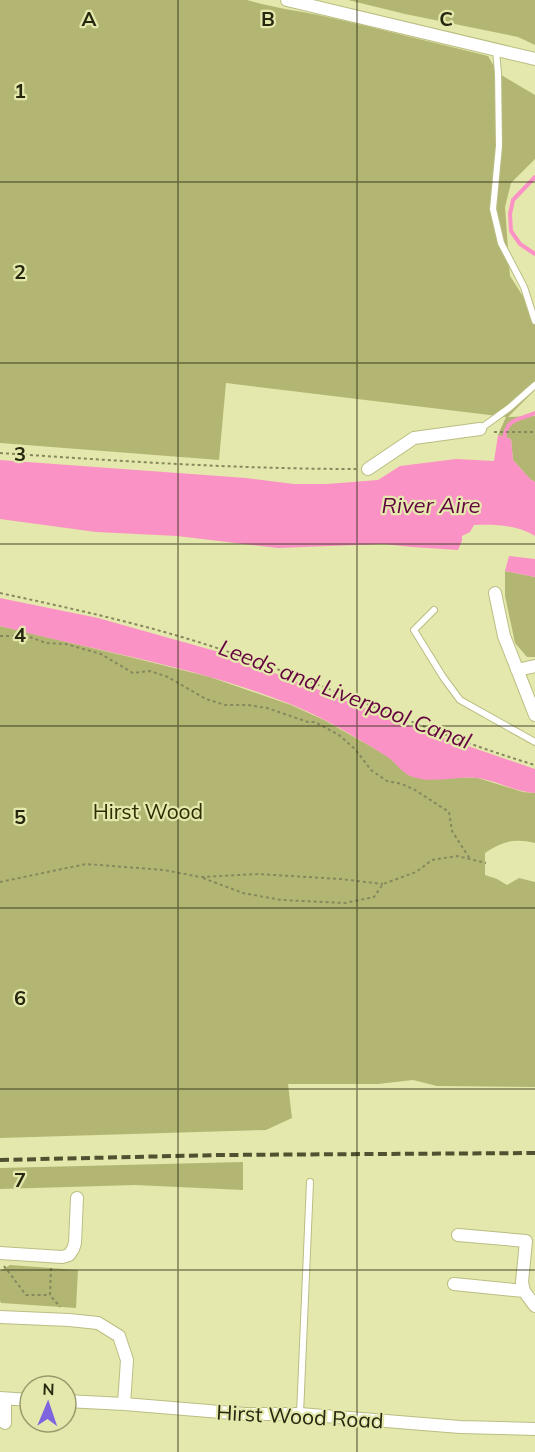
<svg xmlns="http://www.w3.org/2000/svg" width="535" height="1452" viewBox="0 0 535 1452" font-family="Mulish,sans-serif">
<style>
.green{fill:#b3b673}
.water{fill:#fb92c5}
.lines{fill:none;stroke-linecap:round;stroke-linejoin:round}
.stream{stroke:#fb92c5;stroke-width:4}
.lane-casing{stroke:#bbbd83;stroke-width:8}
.street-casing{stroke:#bbbd83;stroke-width:14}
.path{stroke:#86885e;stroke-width:2;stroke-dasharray:3 3;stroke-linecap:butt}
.lane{stroke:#fff;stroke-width:6}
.street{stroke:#fff;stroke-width:12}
.rail{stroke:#505131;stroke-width:4;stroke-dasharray:9 4.5;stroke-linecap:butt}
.grid{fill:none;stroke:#26270f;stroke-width:1.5;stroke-opacity:0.55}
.labels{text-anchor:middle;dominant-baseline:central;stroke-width:4.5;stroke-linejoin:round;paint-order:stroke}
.park-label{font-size:21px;fill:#2e2f00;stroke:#e5e8ac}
.street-label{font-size:21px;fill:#26270f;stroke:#e5e8ac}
.water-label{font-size:22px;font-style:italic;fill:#63033f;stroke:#e5e8ac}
.grid-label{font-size:20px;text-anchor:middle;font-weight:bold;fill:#26270f;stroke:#e5e8ac;stroke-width:4.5;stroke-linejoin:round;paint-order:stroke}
</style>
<rect width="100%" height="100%" fill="#e5e8ac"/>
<!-- green -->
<path class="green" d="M0 0H247C273 8 301 11 327 17 381 29 434 43 488 56L498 73 535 95V159L511 183 505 207 510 276 535 315V390L508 417 535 416V482L530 479 513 460 511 439 498 435 506 417 226 383 219 460 0 443Z
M348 0H535V45L518 37 405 14Z
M505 571 535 577V657H527L515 643 505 596Z
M0 626 130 657 210 677 291 705 324 720 372 747 390 758 408 775 478 778 523 792 535 793V843C514 838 503 841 485 853V875L497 879 507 885 519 878 535 882V1087L437 1086 413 1080 378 1084H288L292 1118 266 1130 0 1138Z
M243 1162V1190L135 1185 0 1189V1168Z
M10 1265 78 1270 76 1308 1 1303 0 1301V1271Z"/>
<!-- water -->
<path class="water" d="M498 435 511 439 513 460 530 479 535 482V536C517 525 495 524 474 525L470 532 462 536V541L458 550 412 547 383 544 278 548 177 536 96 532 0 519V460L246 478 294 484H327L378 480 400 466 456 459 494 461Z
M509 556 535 559V577L505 571Z
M0 598 98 618 219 652 314 688 413 727 535 769V793C515 792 498 781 478 778 455 775 433 785 410 776 401 772 395 761 386 756 356 737 323 717 290 704 197 667 97 651 0 626Z"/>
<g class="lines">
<!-- stream -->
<path class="stream" d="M535 177 513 200 510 214 511 231 520 244 535 254
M504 441C506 418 516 421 535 413"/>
<defs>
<path id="lane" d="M496 50 498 73 499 146 493 209 501 243 524 287 535 321
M480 429 509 408 535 385
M434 610 414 630 443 677 460 700 535 742
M300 1414 310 1182"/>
<path id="street" d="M287 0 535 59
M368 469 414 438 480 429
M495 593 504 636 535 715
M517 670 535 666
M458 1235 526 1241 522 1282 524 1291 535 1306
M0 1253 62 1257 69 1255 73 1249 75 1243 77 1198
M454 1284 524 1291
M0 1317 69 1320 98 1323 119 1336 127 1360 124 1404
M0 1398 30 1400
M5 1399V1423
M66 1401 124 1404 245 1414H300L460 1427 535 1429"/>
</defs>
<!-- lane casing -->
<use href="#lane" class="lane-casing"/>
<!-- street casing -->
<use href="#street" class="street-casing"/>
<!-- path -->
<path class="path" d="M494 432H535
M0 453C119 461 237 469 356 469
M0 593C74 609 148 625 220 649 326 684 428 733 535 765
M0 636H27L46 643 66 644 101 654 133 673 150 671 168 677 206 699 225 705H248L267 708 308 722H315L339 735 355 749 371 770 387 781 402 784 415 790 449 812 452 831 470 859
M203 878 243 893 281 900 345 903 374 897 383 884 416 872 432 860 457 856 486 863
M0 882 86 864 164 870 200 877 258 874 340 879 383 884
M4 1266 26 1295H50
M51 1268 50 1295 60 1307"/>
<!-- lane -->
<use href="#lane" class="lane"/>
<!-- street -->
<use href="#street" class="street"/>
<!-- rail -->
<path class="rail" d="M0 1160 219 1155 535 1153"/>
</g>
<!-- grid -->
<path class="grid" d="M178 0V1452M357 0V1452M0 182H535M0 363H535M0 544H535M0 726H535M0 908H535M0 1089H535M0 1270H535"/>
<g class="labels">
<!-- park labels -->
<g class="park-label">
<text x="148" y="811">Hirst Wood</text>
</g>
<!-- street labels -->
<g class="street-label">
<text transform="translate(300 1416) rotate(3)">Hirst Wood Road</text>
</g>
<!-- water labels -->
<g class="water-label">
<text x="431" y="505">River Aire</text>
<text transform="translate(345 694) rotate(21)">Leeds and Liverpool Canal</text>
</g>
</g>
<g class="grid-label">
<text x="89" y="26">A</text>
<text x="268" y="26">B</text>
<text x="446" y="26">C</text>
<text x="20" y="98">1</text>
<text x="20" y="279">2</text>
<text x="20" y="461">3</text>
<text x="20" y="642">4</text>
<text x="20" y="824">5</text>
<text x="20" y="1005">6</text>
<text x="20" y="1187">7</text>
</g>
<!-- north arrow -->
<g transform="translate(48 1404) rotate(2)"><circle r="28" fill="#e5e8ac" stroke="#999b6d" stroke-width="1.5"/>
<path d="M0-4.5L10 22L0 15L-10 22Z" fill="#7f64df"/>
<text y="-9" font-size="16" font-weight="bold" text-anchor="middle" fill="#26270f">N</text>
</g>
</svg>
